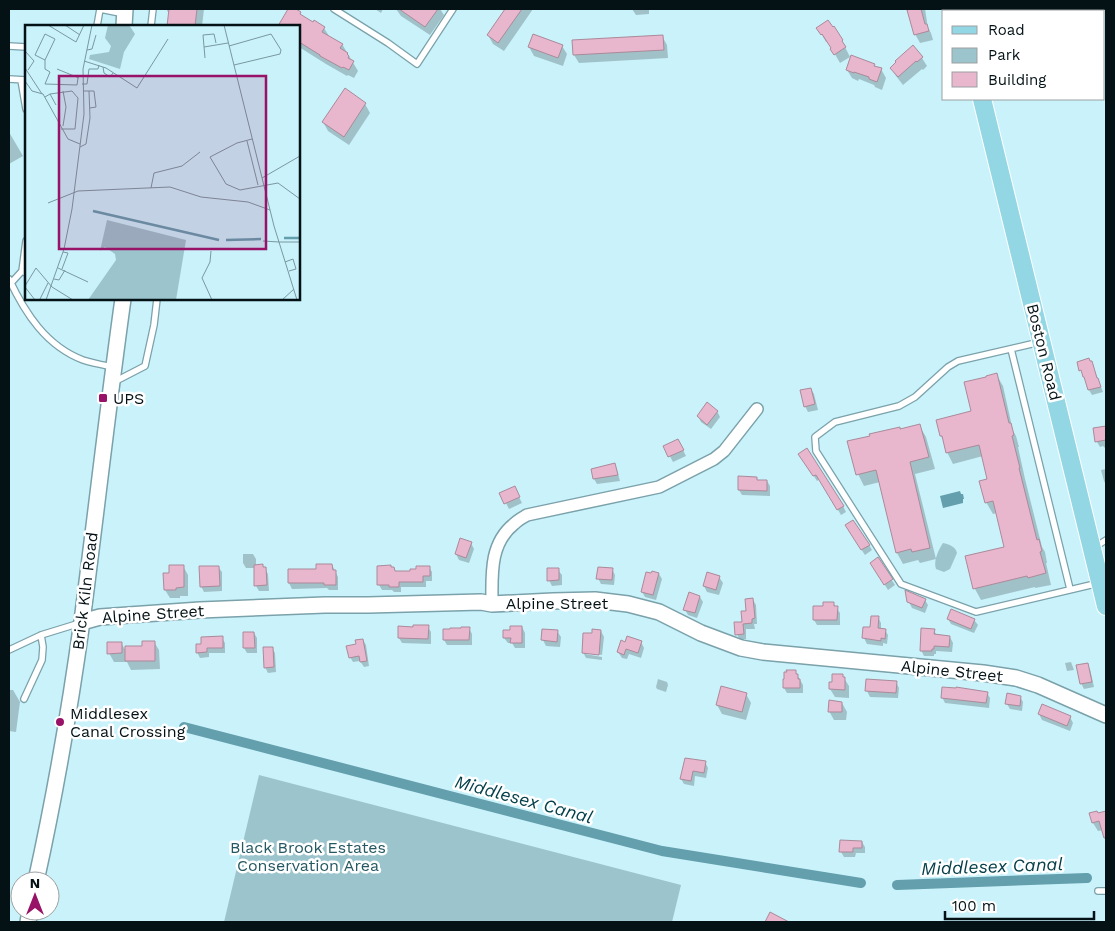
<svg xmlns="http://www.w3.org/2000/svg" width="1115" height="931" viewBox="0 0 1115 931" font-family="'Work Sans',sans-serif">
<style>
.green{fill:#9cc4cc}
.water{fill:#639fac}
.shadow{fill:#0003}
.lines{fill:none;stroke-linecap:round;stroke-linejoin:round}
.canal{stroke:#639fac;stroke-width:10}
.building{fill:#e8b6cd;stroke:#ab8a99}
.lane-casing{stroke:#7ba1aa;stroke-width:8}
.street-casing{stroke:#7ba1aa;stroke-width:14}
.secondary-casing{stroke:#7ba1aa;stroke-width:18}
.primary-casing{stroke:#fff;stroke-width:20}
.lane{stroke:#fff;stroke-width:5.5}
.street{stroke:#fff;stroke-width:11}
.secondary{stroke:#fff;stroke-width:15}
.primary{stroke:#94d7e4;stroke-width:18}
.poi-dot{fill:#981267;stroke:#fff;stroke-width:2}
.labels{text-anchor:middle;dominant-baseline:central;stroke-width:5;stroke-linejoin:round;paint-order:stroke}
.street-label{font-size:16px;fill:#041216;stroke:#fff}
.poi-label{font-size:16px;fill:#041216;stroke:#fff;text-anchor:start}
.park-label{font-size:16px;fill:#245862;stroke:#fff}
.water-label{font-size:18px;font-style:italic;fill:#05404a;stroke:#fff}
.inset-river{fill:none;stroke:#639fac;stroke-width:2.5}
.inset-road{fill:none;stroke:#7a989f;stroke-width:1}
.view{fill:#981267;fill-opacity:0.15;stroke:#981267;stroke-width:2.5}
.inset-edge{fill:none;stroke:#041216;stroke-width:2.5}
</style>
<rect width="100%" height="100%" fill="#c9f2fb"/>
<!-- green -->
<path class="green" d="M943 543C949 544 956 547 957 553L950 569 944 572 936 569C933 561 939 549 943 543Z
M259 775 681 885 672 922H244L239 921 224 922Z"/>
<!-- water -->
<path class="water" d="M960 491 961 494H963L964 499H963V503L943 508 940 496Z"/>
<!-- shadow -->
<path class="shadow" d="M166 9H204L202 26H168L170 15Z
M290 9H293L300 13 302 17 324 28 329 36 342 44 358 71 354 78 348 75 347 76 326 64 299 47V26H279Z
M375 9H383L381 13Z
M396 9H440L444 15 430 35 401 16Z
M507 9H533L504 51 493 44 488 35Z
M632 9H649V14L636 15Z
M909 9H925L928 28 931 33 933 40 920 43 915 34Z
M818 28 842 41 850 57 840 63 828 42H826Z
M662 36 667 45 668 58 579 63 574 55Z
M562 46 567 54 563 66 534 56 529 47Z
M913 47 922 58 927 66 923 70 922 69 903 85 896 76 891 68Z
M874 65 876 68 881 69 886 78 882 90 875 87 874 85 859 79 858 81 852 78 847 70Z
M365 104 370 113 349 145 328 131 323 122Z
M9 132 23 156 9 164Z
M1091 362 1103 392 1092 395 1089 390 1087 381 1081 370 1078 363Z
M996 374 1003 386 1013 431 1016 436 1019 447H1018L1025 479 1042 547 1045 552 1047 563H1046L1051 585 1035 588V587L981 600 975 589 967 557 1005 548 997 513 993 514 986 502 989 480 983 456 953 464 947 452 944 441 941 436 972 412Z
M811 389 814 394 818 410 808 412 805 406Z
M717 411 720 417 711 429 701 422 698 416Z
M919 425 926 437 935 469 915 474 936 559 920 563 918 560 903 564 897 553 880 482 864 486 858 474 900 430Z
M1106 427V448H1105L1103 446 1100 447 1097 442 1094 429Z
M681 446 686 456 673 462 665 447Z
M803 459 843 506 846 512 841 515 820 479 817 481Z
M614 465 617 470 620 481 597 484 594 479Z
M1106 469V485L1104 481 1101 470Z
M757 481H767L770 486V496L742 495 739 490Z
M501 493H517L522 503 509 509Z
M849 531 869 545 872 550 865 555Z
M471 543 474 549 469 563 459 560 456 554Z
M243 554H253L256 559V566L265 569 268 574 269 591H259L256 586 255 568H246L243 563Z
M878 559 895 585 888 590 875 569Z
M332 565 338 577V590H329L327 588 292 589 289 583V570H318Z
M183 566 188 575V596H180V598H170L165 590 170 574Z
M218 567 222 572V591L204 592 201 586Z
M429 567 432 572V581H426V587H401V592H394L392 590H382L379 585 394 568 396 572H412Z
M612 569 615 575 614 585 601 584 598 578Z
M558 570 562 575V585L552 586 549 580Z
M659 574 662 579 656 600 645 597 642 592Z
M719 577 723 583 719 595 707 592 704 586Z
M700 597 703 602 697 618 688 615 685 610Z
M753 600 756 605 757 624H754L755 629H746V639L740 640 737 634 744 623Z
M925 600 928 605 925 613 912 608 909 602Z
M833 603 840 613V625H817L814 620 825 607Z
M878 617 881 623V630H885L888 635 887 644 883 643V646L867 644 864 638Z
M948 619 974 620 978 625 974 633 951 624Z
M428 627 431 632V644L402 643 399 638Z
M522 627 525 633V648H515L512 643H508L504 638 511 631Z
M469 628 472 634V645H447L444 640Z
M934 630 937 636 950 637 953 643 952 652 936 651V654H934V656H924L921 650Z
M557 631 561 637 560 647 546 646 543 640Z
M601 631 604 637 602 655 585 652V654L602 657V660L586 658 583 652 593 635Z
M254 633 257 638V653H247L244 648Z
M222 638 225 643V653H209V657L200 658 197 652Z
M363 640 366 645 369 666 364 667 360 661 353 662 350 657 357 645Z
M154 642 159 650 160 669 131 670 127 662H114L109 653 121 643 126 651 143 647Z
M641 642 644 648 641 658 629 654 627 659 622 658 618 652Z
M272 648 275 653 276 672 268 673 265 667Z
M1071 662 1074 670 1067 671 1065 663Z
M1087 664 1090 669 1094 687 1084 689 1081 683Z
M795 671 803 685V693H787L784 688Z
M842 675 849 686V698L835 697 830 689 833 683Z
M658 679 667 682 668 685 666 692 657 689 656 687Z
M867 680 896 682 899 688 898 698 870 697 867 691Z
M9 690H13L20 702 16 732 9 731Z
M987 693 990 698 989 708 945 703 942 697Z
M746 694 751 703 746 720 722 714 717 705Z
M1020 697 1023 702 1022 711 1010 709 1007 704Z
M842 703 847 712 846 720H834L829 711Z
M1039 714 1070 717 1073 723 1070 731 1042 720Z
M705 762 708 768 706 778 695 776 694 786 684 784 681 779Z
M1106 812V842L1103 830 1098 831 1093 823 1098 815Z
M862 842 865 847V853H856L855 857H844L841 852Z"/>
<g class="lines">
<!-- canal -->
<path class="canal" d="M184 727 662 851 861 883
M897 885 1087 878"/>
</g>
<!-- building -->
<path class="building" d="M169 9H197L195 26H167Z
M288 9H296L301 12 300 14 313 22 314 20 325 27 322 32 343 44 340 48 348 53 347 54 349 56 348 58 354 61 349 70 343 67 342 68 320 56V55L299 42V26H278Z
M399 9H438L425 27Z
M505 9H522L498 43 487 35Z
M908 9H921L925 24H927L929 31 914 35 907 10H908Z
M828 20 833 27 834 26 843 40 842 41 846 47 834 55 830 49 831 48 822 34 821 35 816 28Z
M533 34 563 45 558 58 528 47Z
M663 35 664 50 573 55 572 40Z
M913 45 923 57 917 62 916 61 898 77 890 68 896 62 895 61Z
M851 55 875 64 874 66 882 68 877 82 869 79V77L854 72V73L846 70Z
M345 88 366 103 344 137 322 122Z
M1089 358 1090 361H1092L1097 378H1098L1101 387 1088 390 1084 377H1083L1081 370 1079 371 1077 362Z
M997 373 1009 423H1011L1014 435 1012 436 1020 468H1019L1037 540 1039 539 1042 551 1040 552 1046 573 1028 578 1027 576 973 589 965 556 1004 547 993 501 985 503 979 481 987 479 979 445 946 453 942 436H940L936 420 971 411 964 382 986 377V376Z
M811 388 815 404 804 407 800 390Z
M707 402 718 411 707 425 697 416Z
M920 424 929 457 910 462 930 548 912 552 911 549 896 553 876 470 856 475 847 441 870 436 869 434 900 427V429Z
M1106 426V440L1095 442 1093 428Z
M678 439 684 450 668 457 663 446Z
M807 448 844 506 837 510 816 475 813 476 798 454Z
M615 463 618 475 593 479 591 469Z
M738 476 757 477V480H767V491L738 490Z
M515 486 520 497 504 504 499 493Z
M853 520 870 545 861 550 845 525Z
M460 538 472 542 466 558 455 554Z
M878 557 893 579 884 585 870 563Z
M263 564V567H266L267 585 254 586V565Z
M316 564H332L333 570H336V585H324V583H288V569H316Z
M169 565H184V587L176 588V590H164L163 573H169Z
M391 565V567H394L395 571H410V569H416V566H430V576H423V582H399V587H389V585H377V566Z
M199 566H219L220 586 200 587Z
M598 567 613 568 612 580 596 579Z
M547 568H559V580L547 581Z
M652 571 659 573 653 595 641 592 646 572 651 573Z
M707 572 720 576 716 590 703 586Z
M905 590 926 599 922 608 907 602Z
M689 592 700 596 695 613 683 610Z
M753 598 755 618 752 619V623L743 624 744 634 735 635 734 622H742L741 611H746L745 599Z
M823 602H834V606H838L837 620H813V606H823Z
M951 609 975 619 971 629 947 619Z
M871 616H879L878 628 886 629 885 639 881 638V641L862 638 863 627H870Z
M413 625H429L428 639 398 638V626L413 627Z
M510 626H522V643H510L511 638H503V630H510Z
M461 627H470L469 640H443V629H450V628H461Z
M921 628 935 629 934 634 950 636 949 647 934 646V649H932V651H920Z
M542 629 558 630 557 642 541 640Z
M592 629 601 630 599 655 582 653 583 633H592Z
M243 632H254L255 648H243Z
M223 636V648H207V652L196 653V644H201V637Z
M627 636 642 641 638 653 626 649 624 655 617 652 621 640 625 642Z
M363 639 367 661 360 662 359 656 349 658 346 646 356 644 355 640Z
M142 641H155V661H125V646H142Z
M107 642H122V653L107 654Z
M263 647H273L274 667 264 668Z
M1088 663 1092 682 1080 684 1076 665Z
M786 670H796V674H798V679H800V688H783V679H784V672H787Z
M832 674H843V677H845V690L829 689V682H832Z
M866 679 897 681 896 693 865 691Z
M721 686 747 693 742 712 716 705Z
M942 687 956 688V687L988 692 986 703 941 698Z
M1007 693 1021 696 1020 706 1005 704Z
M829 700 842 702V712H828Z
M1042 704 1071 716 1067 726 1038 714Z
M685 758 706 761 704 773 693 771 691 781 680 779Z
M1097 811 1098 813 1106 811V838H1104L1099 821 1092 823 1089 813Z
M840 840 862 841V848H853V852H839Z
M770 912 789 922H765Z"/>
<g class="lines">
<defs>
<path id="lane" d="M100 9 125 14
M334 9 388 43 417 64 453 9
M97 26 100 9
M151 26 153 9
M9 46 26 47
M9 79 26 80
M21 80 26 109
M22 271 26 241
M9 279C25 313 46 346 83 360 92 363 103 365 113 367
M11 283 22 271 26 273
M1040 342 958 361 948 367 915 397 899 406 835 422 815 437 816 451 901 584 976 612 1099 583
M1011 349 1070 589
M114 382 145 366 154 325 157 299
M1095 547 1106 540
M9 650 41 635 80 623
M24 699 42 660 43 647 41 635
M1098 891H1106"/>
<path id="street" d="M492 604C492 576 489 544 514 524 518 520 522 518 527 515L659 487 714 459 724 451 757 409"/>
<path id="secondary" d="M124 26 125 9
M82 622 100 617 200 610 325 605H368L481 602 492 604 553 601 595 600 628 604 659 612 701 633 741 648 763 652 983 673 1016 678 1038 685 1106 715
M36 881C55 795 70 708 82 621 96 514 108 406 123 299
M28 922 30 911"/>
<path id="primary" d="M959 9 960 11
M982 99 1106 606"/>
</defs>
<!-- lane casing -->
<use href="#lane" class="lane-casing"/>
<!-- street casing -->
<use href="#street" class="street-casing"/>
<!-- secondary casing -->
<use href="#secondary" class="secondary-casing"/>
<!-- primary casing -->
<use href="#primary" class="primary-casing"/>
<!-- lane -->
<use href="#lane" class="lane"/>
<!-- street -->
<use href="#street" class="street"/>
<!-- secondary -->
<use href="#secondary" class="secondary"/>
<!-- primary -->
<use href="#primary" class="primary"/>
</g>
<!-- markers -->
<g class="poi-dot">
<rect x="98" y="393" width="10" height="10" rx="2.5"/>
<circle cx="60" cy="722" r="5"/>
</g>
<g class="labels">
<!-- street labels -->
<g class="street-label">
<text transform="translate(1044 352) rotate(76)">Boston Road</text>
<text transform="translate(85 591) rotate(-83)">Brick Kiln Road</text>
<text x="557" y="603">Alpine Street</text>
<text transform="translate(153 614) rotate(-4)">Alpine Street</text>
<text transform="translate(952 671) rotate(6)">Alpine Street</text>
</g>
<!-- poi labels -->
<g class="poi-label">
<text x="113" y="398">UPS</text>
<text x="70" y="713">Middlesex<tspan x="70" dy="18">Canal Crossing</tspan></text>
</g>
<!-- park labels -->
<g class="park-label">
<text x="308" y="847">Black Brook Estates<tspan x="308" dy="18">Conservation Area</tspan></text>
</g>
<!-- water labels -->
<g class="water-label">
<text transform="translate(524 799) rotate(15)">Middlesex Canal</text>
<text transform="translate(992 866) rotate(-2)">Middlesex Canal</text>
</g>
</g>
<!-- overview -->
<g transform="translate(25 25)">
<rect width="275" height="275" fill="#c9f2fb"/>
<path d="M83 0H104L110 9 99 27 95 44 64 34 65 30 84 27 86 21 80 13ZM82 195 161 215 151 275H63L91 235 90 229 80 222 75 226Z" fill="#9cc4cc"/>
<path class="inset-river" d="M68 186 194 215M259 213H275M201 215 236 214"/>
<path class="inset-road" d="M23 0 51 17 59 0M40 0 55 10M199 0 249 201 272 275M204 21 246 9 256 25 255 29 209 40M179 22 203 18M62 25 67 24 71 10M0 26 9 36 3 45M180 33 178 10 189 9 191 18M20 35 30 14 20 9 10 30 20 35V44L25 47 20 59 52 60 53 53M59 36 81 43 112 63 143 14M78 42 79 48 85 52 88 48M0 43 17 69M32 44 54 53M0 56 7 66 18 69 43 114 55 119M57 59H62L64 44H73L74 40M38 66 41 82 38 101M64 66H69L71 82 65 83M25 69 47 66 53 73 50 104H36M20 72 25 69 31 80M227 114 212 118 185 132 201 159 215 165 253 158 275 174M222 116 233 160M55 122 61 119 65 93 64 66H58M237 153 275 131M126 163 129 148 157 141 175 127M23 178 53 166 145 162 176 172 223 177 245 185M238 216 254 217M254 217H275M186 226 185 237 177 253 187 275M260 237 268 234 271 244 264 246M33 243 63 257M37 244 43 228 38 227M29 254 34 255 40 245M0 261 11 243 27 262 48 275M0 262 10 275M15 274 23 258M21 275 39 224 47 184 59 89 58 44 67 0M257 275 269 264"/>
<path class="view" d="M34 51H241V224H34Z"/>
<rect width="275" height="275" class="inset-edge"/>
</g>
<!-- border -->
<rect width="1115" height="931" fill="none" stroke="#041216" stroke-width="20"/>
<!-- legend -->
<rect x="942" y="10" width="162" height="90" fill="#ffffff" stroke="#9ba0a2"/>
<rect x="952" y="26" width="25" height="8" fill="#94d7e4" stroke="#9ba0a2"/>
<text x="988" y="35" font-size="15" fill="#041216">Road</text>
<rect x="952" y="48" width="25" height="15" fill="#9cc4cc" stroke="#9ba0a2"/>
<text x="988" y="60" font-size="15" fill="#041216">Park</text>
<rect x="952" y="72" width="25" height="15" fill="#e8b6cd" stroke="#9ba0a2"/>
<text x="988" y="85" font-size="15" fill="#041216">Building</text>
<!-- north arrow -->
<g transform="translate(35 896)"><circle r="24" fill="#ffffff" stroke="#9ba0a2"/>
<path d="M0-4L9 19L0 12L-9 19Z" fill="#981267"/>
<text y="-8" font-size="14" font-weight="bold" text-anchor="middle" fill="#041216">N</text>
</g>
<!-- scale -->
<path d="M945 911v8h149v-8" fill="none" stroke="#041216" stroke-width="2.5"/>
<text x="952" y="911" font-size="15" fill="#041216" stroke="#ffffff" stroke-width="4" paint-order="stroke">100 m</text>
</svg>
